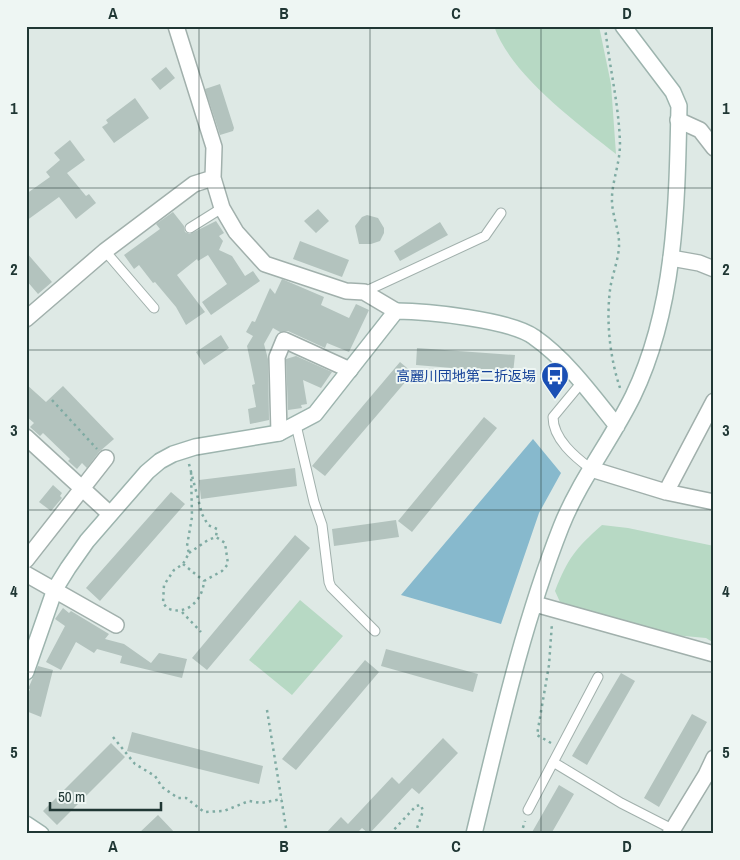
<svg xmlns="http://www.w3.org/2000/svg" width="740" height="860" viewBox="0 0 740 860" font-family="'Archivo Narrow','Noto Sans JP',sans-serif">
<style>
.green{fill:#b7d9c4}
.water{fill:#87b9cd}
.building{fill:#b3c3be}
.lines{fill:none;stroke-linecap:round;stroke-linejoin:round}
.lane-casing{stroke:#a1b0ac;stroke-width:11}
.street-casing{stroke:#a1b0ac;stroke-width:18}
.secondary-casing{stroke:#9db4ae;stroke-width:18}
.path{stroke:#7faba3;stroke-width:2.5;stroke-dasharray:2.5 4;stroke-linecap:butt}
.lane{stroke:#fff;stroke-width:9}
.street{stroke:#fff;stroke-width:15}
.secondary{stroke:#fff;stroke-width:15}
.grid{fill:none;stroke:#203734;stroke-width:1;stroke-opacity:0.55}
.labels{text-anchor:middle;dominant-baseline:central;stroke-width:4;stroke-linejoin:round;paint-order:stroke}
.transit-label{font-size:14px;fill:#164399;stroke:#eef6f3;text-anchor:end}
.neatline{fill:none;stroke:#203734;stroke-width:2}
.grid-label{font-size:16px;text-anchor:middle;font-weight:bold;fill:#203734}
</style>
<rect width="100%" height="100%" fill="#dee9e5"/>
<!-- green -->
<path class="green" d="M494 26H599L611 84 616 154C577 123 510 74 494 26Z
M602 525 628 528 714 546V643L706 638 652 633 560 602 555 591C568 558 575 549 602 525Z
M300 600 343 636 292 695 249 660Z"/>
<!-- water -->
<path class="water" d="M533 439 561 473 539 513 501 624 401 595Z"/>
<!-- building -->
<path class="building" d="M166 67 175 78 160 90 151 79Z
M220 84 234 128 233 131 220 135 205 89Z
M135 98 149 118 114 143 102 127 108 123 106 120Z
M70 140 85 160 67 173 86 196 89 194 96 203 76 219 59 197 26 221V194L50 177 46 172 60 160 54 153Z
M318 209 329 221 316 233 304 221Z
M173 212 184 226 185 232 190 234 216 221 224 233 219 236 223 241 219 250 232 256 245 276 253 271 260 281 211 315 202 302 227 284 208 255 198 261 197 259 177 275 205 312 186 325 176 307 155 282 153 283 139 265 134 269 124 255 160 229 156 224Z
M367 215 378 218 384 228V233L380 241 371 244H359L355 226 362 217Z
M440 222 448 235 400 261 394 251Z
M300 241 349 260 342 277 293 259Z
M26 252 52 282 38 294 26 280Z
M282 279 324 297 321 305 349 318 356 304 369 310 349 352 327 343 325 348 288 331 280 332 273 328 264 344 268 359 269 420 250 424 248 409 256 407 252 385 255 384 247 346 253 336 246 332 252 321 255 322 270 288 275 294Z
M221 335 229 348 204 365 196 352Z
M417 348 515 355 513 373 416 365Z
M296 356 332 372 321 388 303 380 307 404 301 405 302 408 288 410 286 359Z
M400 362 413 373 325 476 312 466Z
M26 384 46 402 63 386 114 439 99 452 87 468 82 463 77 469 68 461 70 459 43 433 40 436 30 427 34 423 26 416Z
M484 417 497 428 412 532 398 521Z
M295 468 297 486 201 499 199 480Z
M53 485 62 493 60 496 62 498 51 511 39 502Z
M171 492 185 504 100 601 86 588Z
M396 520 399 537 334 546 332 529Z
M295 535 310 548 207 670 192 658Z
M63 608 69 613 71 611 109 634 105 639 124 644 151 663 159 653 187 659 182 678 120 663 122 656 97 649 94 653 76 642 61 670 46 662 65 626 55 619Z
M386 649 478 674 473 692 381 666Z
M365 660 379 672 296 770 282 759Z
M38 666 53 670 41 717 26 711V700L30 689H28Z
M621 673 635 681 587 765 572 756Z
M692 714 707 722 659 807 644 798Z
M132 732 263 766 259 784 127 751Z
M443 738 458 753 419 794 412 788 369 834 362 828 358 832 359 834H325L341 817 348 824 392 777 399 784Z
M111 743 125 757 57 825 43 811Z
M559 785 574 794 551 834H531Z
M158 815 176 834H138Z"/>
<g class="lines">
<defs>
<path id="lane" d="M190 228 222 208
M105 251 154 308
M364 292 485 236 501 213
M582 382 553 417C553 439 575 457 591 469
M296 425 314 502 322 525 329 582 331 587 375 631
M553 762 621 803 672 829
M528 810 598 677"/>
<path id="street" d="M176 26 214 147 213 178 222 208 236 232 265 264 346 291 364 292 396 311
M678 120 700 130 714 148
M671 258 699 263 714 269
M26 319 105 251 194 184 213 178
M279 433 277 357 284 340 350 370
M26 437 110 514
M591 469 666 492 714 502
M666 492 714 401
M26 560 106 458
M26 574 116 625
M535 604 714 654
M670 834 706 775 714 758"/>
<path id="secondary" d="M26 672 55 589 68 568 87 541 147 472 160 461 173 454 195 447 279 433 315 414 396 311C427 311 511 320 534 337 567 360 592 395 617 426
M26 824 41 834
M474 834C499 731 522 626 561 527 579 481 611 441 633 396 676 307 677 203 679 106L673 92 623 26"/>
</defs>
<!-- lane casing -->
<use href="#lane" class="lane-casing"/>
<!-- street casing -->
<use href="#street" class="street-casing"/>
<!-- secondary casing -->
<use href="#secondary" class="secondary-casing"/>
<!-- path -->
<path class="path" d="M605 26C609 66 619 104 620 144 620 162 613 179 612 196 611 212 618 226 619 241 620 257 612 274 610 290 606 322 610 358 620 388
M52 400 97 449
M189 464 202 514 208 525 217 529 216 537
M189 553 208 540 216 537 225 543 228 564 222 571 204 581C203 600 186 617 167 608L163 603 164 585 174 570 183 564 189 553 187 546 192 517 191 470
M183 564 204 581
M182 612 201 632
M267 710 287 834
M113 737 135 764 155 776 162 787 178 798H186L204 812 224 811 249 801 261 803 282 799
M551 743 537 735 549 665 552 623
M390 834 416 806 421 805 423 811 415 834
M521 834 525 821"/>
<!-- lane -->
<use href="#lane" class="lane"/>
<!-- street -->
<use href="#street" class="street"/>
<!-- secondary -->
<use href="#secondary" class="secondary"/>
</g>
<!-- grid -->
<path class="grid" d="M199 26V834M370 26V834M541 26V834M26 188H714M26 350H714M26 510H714M26 672H714"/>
<!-- icons -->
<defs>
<symbol id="bus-pin" viewBox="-11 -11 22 30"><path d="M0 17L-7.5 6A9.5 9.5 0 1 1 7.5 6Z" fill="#1a4fb4" stroke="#eef6f3"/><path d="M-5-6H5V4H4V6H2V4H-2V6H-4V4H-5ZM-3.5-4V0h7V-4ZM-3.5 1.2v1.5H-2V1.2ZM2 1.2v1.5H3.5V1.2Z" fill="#fff"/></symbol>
</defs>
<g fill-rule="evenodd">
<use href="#bus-pin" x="539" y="360" width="32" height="43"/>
</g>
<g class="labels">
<!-- transit labels -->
<g class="transit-label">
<text x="536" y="376">高麗川団地第二折返場</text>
</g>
</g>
<!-- border -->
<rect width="740" height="860" fill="none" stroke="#eef6f3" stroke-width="55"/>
<!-- scale -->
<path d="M50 802v8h111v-8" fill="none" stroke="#203734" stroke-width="2.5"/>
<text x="58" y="802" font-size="15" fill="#203734" stroke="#eef6f3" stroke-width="4" paint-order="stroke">50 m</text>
<rect x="28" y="28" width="684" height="804" class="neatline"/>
<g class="grid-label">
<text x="113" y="19">A</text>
<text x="284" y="19">B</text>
<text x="456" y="19">C</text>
<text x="627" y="19">D</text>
<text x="14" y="114">1</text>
<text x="726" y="114">1</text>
<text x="14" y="275">2</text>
<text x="726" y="275">2</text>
<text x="14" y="436">3</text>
<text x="726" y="436">3</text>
<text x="14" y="597">4</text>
<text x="726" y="597">4</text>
<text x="14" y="758">5</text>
<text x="726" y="758">5</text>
<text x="113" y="852">A</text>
<text x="284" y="852">B</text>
<text x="456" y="852">C</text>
<text x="627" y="852">D</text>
</g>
</svg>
